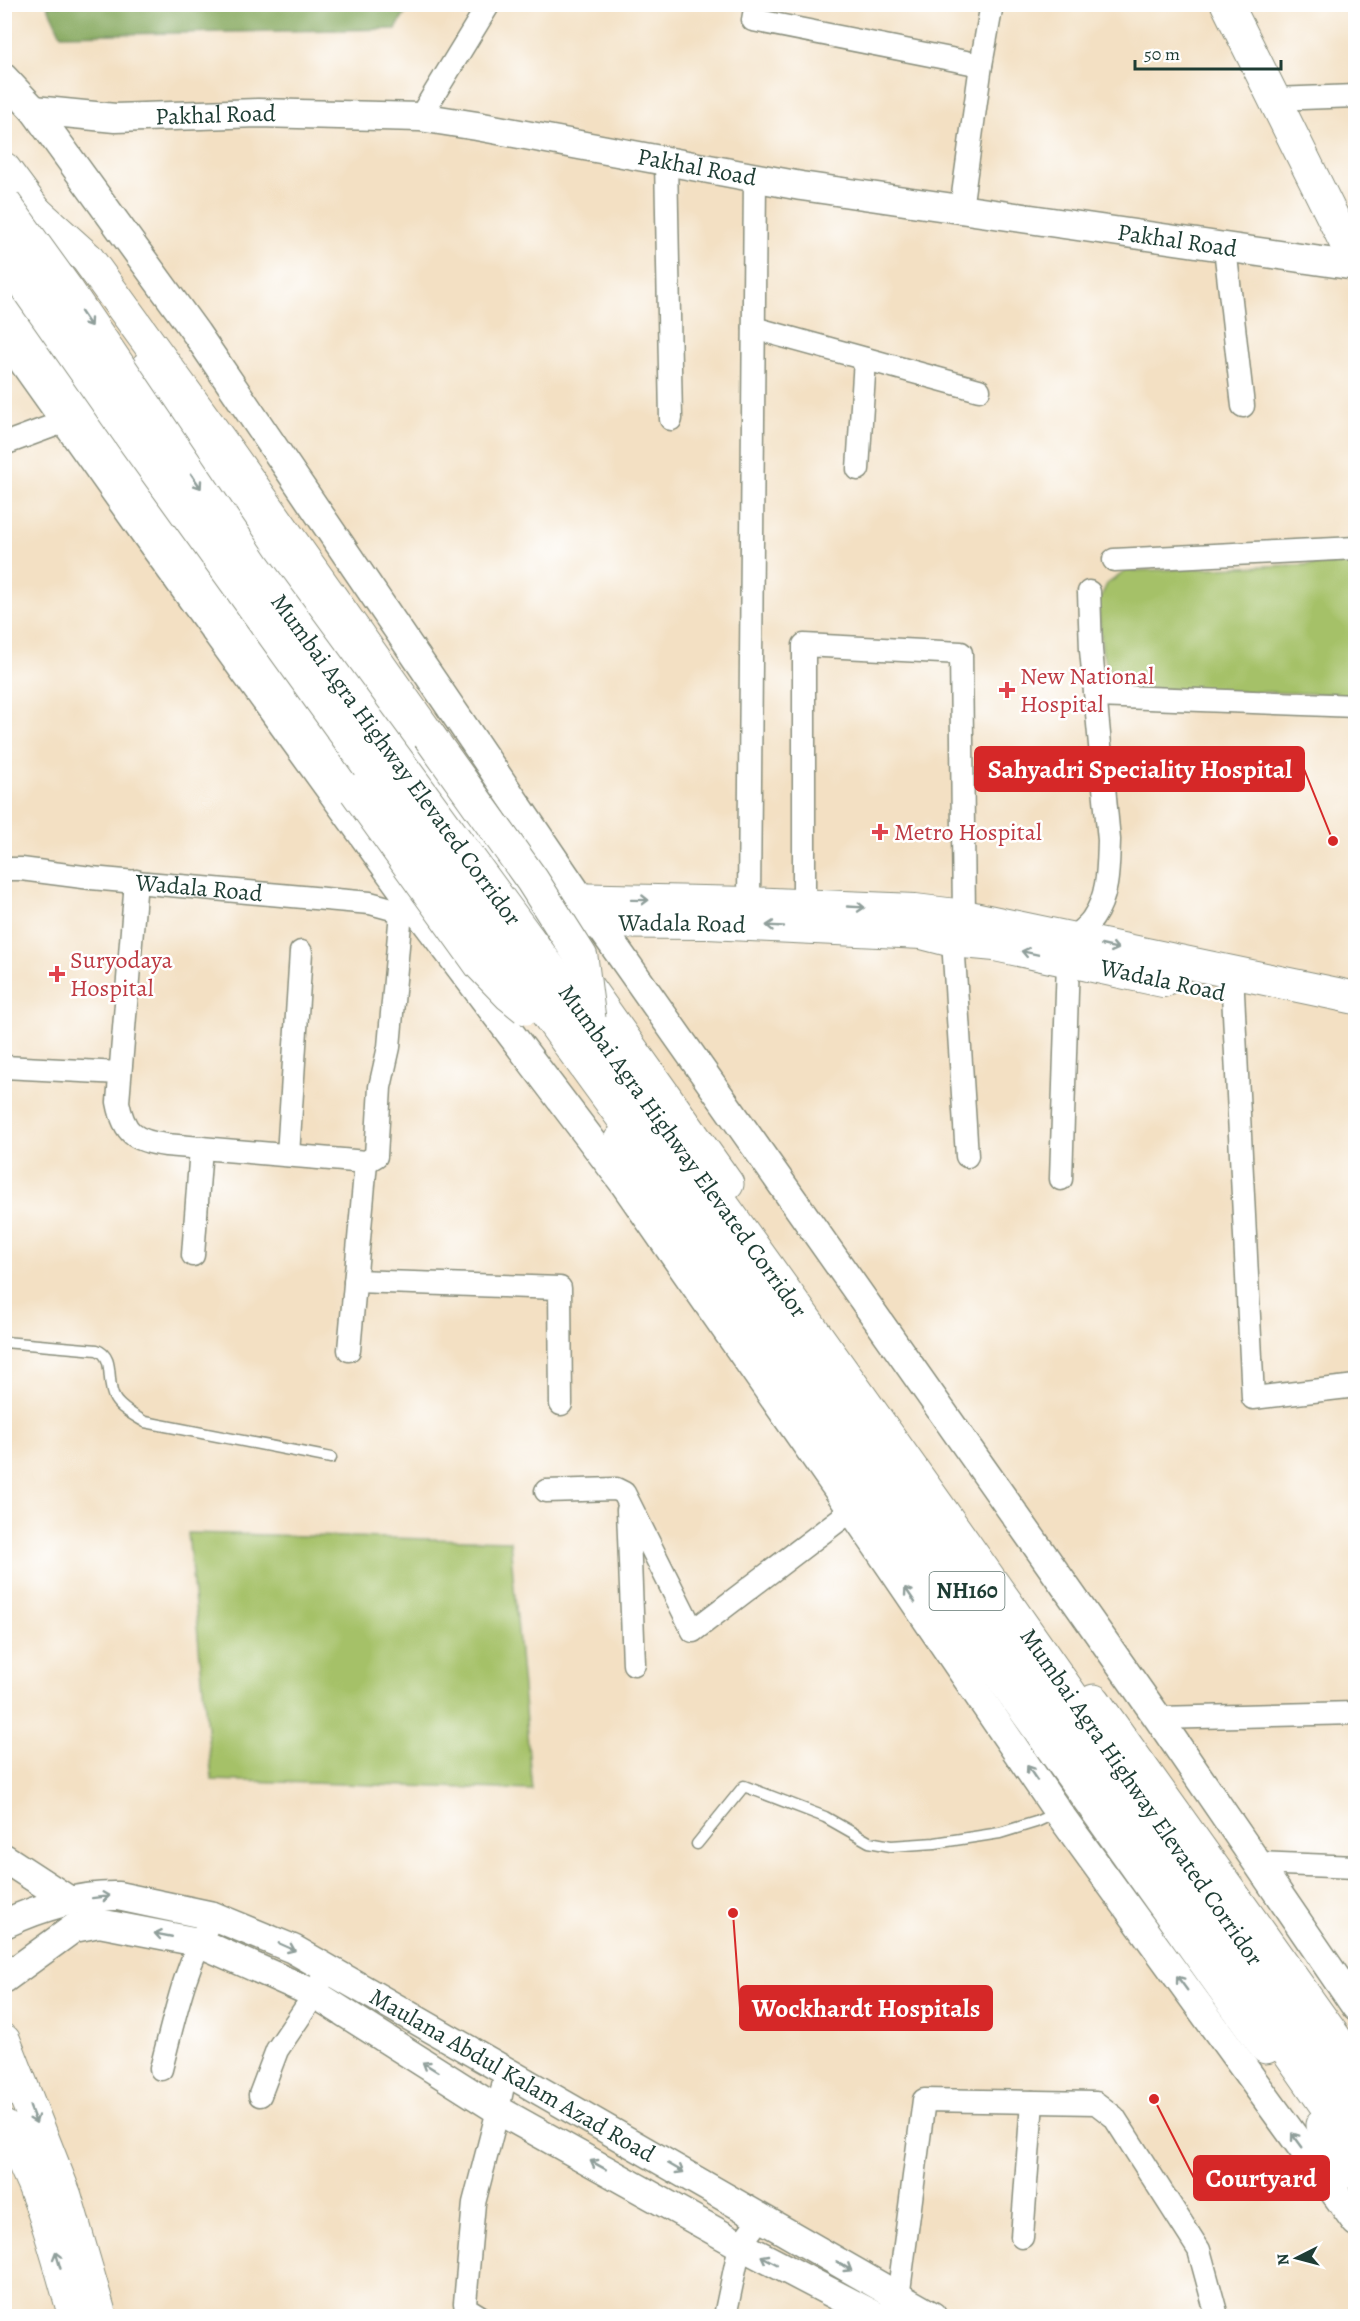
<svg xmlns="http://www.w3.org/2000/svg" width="1360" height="2321" viewBox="0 0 1360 2321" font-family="Alegreya,serif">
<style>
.green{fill:#a5c167;stroke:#627f4e;stroke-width:1.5}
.forest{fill:#84a75c;stroke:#527248;stroke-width:1.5}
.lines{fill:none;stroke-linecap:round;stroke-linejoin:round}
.service-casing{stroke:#898e7c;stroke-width:13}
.minor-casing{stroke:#898e7c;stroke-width:25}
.tertiary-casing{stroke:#898e7c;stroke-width:31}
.secondary-casing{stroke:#898e7c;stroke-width:34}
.primary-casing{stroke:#898e7c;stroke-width:35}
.trunk-casing{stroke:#898e7c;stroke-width:35}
.motorway-casing{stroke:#898e7c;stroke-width:35}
.service{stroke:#fff;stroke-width:10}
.minor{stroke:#fff;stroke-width:22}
.tertiary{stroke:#fff;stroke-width:28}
.secondary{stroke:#fff;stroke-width:32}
.primary{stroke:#fff;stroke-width:33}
.trunk{stroke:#fff;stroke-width:33}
.motorway{stroke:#fff;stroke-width:33}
.motorway-bridge-casing{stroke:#898e7c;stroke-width:35;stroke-linecap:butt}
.motorway-bridge{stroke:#fff;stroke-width:33}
.oneway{stroke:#8f9e9a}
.health-dot{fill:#e0444e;stroke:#fff;stroke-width:2}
.labels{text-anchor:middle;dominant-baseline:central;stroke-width:5;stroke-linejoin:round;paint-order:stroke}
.shield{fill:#fff;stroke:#627771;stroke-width:1.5}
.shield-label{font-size:22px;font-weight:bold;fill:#1f3d34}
.street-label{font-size:24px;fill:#1f3d34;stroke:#fff}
.health-label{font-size:24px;fill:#be3a42;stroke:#fff;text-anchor:start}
.leader{fill:none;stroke:#d62828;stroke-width:2}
.callout-dot{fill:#d62828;stroke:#fff;stroke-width:2}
.callout{fill:#d62828;stroke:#d62828;stroke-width:2}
.callout-label{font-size:26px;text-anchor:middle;font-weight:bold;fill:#fff}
</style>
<rect width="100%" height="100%" fill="#fff"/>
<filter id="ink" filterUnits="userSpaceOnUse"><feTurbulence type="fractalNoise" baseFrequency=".0167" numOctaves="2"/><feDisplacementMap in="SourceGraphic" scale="12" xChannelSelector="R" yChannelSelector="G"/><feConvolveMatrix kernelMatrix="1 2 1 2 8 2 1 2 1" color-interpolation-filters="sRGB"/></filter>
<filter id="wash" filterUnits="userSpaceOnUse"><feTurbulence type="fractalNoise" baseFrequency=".008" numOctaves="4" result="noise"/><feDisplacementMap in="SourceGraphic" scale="24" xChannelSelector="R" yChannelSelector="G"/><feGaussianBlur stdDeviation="1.35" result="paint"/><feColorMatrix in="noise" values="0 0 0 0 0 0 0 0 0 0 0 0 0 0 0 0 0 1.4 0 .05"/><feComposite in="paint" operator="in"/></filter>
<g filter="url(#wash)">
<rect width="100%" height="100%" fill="#f3e0c3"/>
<!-- green -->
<path class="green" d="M1355 563V695L1127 688 1111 674 1102 651 1098 603 1107 584 1126 571Z
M188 1533 510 1541 532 1790 212 1780Z"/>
<!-- forest -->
<path class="forest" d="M47 5H410L396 29 61 35Z"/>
</g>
<g filter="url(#ink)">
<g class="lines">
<defs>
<path id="service" d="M4 1342 97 1350C116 1357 105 1383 115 1399 121 1409 135 1416 145 1422L331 1458
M697 1844 744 1786 825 1817 869 1842 891 1846 935 1843 1000 1833 1036 1822 1058 1812"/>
<g id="minor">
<path d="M756 4 753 20 981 65"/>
<path d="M1274 99 1356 96"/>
<path d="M420 117 489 4"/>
<path d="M666 160 671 419"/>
<path d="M961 209 981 65 992 4"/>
<path d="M1225 248 1243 406"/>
<path d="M754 328 979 390"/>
<path d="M4 444 66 421"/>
<path d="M858 469 865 359"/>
<path d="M1114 560 1356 548"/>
<path d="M1096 696 1356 706"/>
<path id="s1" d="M4 869H21L91 878 370 903 414 915"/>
<path d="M136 881 118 1102C124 1134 135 1141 166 1145L366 1162 376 1156 380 1087 389 1047 401 912"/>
<path d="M749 903 755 177"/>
<path d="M804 905V645L961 653 964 916"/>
<path d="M1073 938C1079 932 1088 926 1093 918 1109 895 1108 867 1109 840L1091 650 1089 592"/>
<path d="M953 941 967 1156"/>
<path d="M1232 973 1253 1398 1356 1386"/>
<path d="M4 1067 120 1073"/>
<path d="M288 1155 301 952"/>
<path d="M1061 1179 1068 961"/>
<path d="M193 1255 201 1148"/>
<path d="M355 1281 560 1288 561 1404"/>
<path d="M349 1350 366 1162"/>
<path d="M546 1491 616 1489 624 1493 693 1631 852 1510"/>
<path d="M628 1510 634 1664"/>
<path d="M1158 1718 1356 1713"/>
<path d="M1258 1863 1356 1867"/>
<path d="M161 2069C175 2015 185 1965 213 1916"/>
<path d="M260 2095 277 2050 315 1994 321 1981"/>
<path d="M1022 2237 1032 2102"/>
<path d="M479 2316 466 2308 465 2303 474 2203 498 2110 506 2071"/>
<path d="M725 2316 740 2245 761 2217"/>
<path d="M887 2316 898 2298 924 2100 1096 2103 1114 2117 1199 2250 1217 2316"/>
</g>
<g id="tertiary">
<path d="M4 78 34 110 196 333 581 899 1158 1718 1356 2007"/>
<path id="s2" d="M34 110 115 118 258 113 420 117 477 126 801 186 1356 266"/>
<path d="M4 335 151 542 423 918 623 1182 852 1510 1058 1812 1356 2222"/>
<path d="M4 1858 70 1901"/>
<path id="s3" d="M4 1924C38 1908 80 1895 118 1896L213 1916 293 1949 932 2316"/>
<path d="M4 1979 74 1928 99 1923 198 1942 315 1994 498 2110 740 2245 876 2316"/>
</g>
<g id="secondary">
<path d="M1227 4 1356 264"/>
<path d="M519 898 749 903 915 910 964 916 1356 998"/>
<path id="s4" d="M534 922 707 923 922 933 953 941 995 945 1163 981"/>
</g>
<path id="primary" d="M4 169 53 235
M147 368 727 1184
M620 1141 1266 2047
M1094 1701 1356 2068
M1322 2125 1356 2173"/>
<path id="trunk" d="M4 2041 65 2196 100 2316
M4 2127C41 2183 56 2252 75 2316"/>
<g id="motorway">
<path d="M37 213 87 258 223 445 429 736"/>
<path d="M4 285 16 309 356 791"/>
<path id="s5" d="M589 1022C851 1378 1104 1741 1356 2105"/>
<path d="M567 1041 972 1598 1356 2148"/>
</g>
</defs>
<!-- service casing -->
<use href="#service" class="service-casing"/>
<!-- minor casing -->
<use href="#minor" class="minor-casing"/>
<!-- tertiary casing -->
<use href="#tertiary" class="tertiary-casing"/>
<!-- secondary casing -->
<use href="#secondary" class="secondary-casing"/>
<!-- primary casing -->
<use href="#primary" class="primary-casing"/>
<!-- trunk casing -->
<use href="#trunk" class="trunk-casing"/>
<!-- motorway casing -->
<use href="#motorway" class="motorway-casing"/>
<!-- service -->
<use href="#service" class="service"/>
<!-- minor -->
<use href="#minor" class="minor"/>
<!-- tertiary -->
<use href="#tertiary" class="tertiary"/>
<!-- secondary -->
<use href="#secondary" class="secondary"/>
<!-- primary -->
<use href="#primary" class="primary"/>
<!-- trunk -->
<use href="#trunk" class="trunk"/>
<!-- motorway -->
<use href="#motorway" class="motorway"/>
<defs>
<g id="motorway-bridge">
<path id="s6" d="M4 203 69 293 254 566 589 1022"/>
<path d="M4 255 136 443 567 1041"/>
<path d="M429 736 532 880 581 957 589 1019"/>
<path d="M356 791 481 965 510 995 526 1008"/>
</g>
</defs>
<!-- motorway-bridge casing -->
<use href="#motorway-bridge" class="motorway-bridge-casing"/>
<!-- motorway-bridge -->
<use href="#motorway-bridge" class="motorway-bridge"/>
</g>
<!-- one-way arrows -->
<defs><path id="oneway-shaft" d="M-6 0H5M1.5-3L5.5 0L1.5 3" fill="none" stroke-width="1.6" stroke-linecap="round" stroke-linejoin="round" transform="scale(1.5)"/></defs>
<g class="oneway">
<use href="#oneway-shaft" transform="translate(86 319) rotate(56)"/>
<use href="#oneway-shaft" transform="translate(196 481) rotate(56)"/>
<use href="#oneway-shaft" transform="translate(640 900) rotate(1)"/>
<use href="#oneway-shaft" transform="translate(856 907) rotate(3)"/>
<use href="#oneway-shaft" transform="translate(775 926) rotate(-177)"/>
<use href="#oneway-shaft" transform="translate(1110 947) rotate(13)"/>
<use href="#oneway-shaft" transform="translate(1030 953) rotate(-168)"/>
<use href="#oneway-shaft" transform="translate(910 1595) rotate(-124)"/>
<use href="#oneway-shaft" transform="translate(1032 1773) rotate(-124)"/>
<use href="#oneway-shaft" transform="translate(101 1897) rotate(-7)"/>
<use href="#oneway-shaft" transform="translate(163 1935) rotate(-169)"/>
<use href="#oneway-shaft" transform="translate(287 1947) rotate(24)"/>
<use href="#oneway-shaft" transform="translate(1182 1983) rotate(-126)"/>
<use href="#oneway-shaft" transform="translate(430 2067) rotate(-148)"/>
<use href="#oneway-shaft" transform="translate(33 2115) rotate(69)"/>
<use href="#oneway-shaft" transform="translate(1297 2140) rotate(-126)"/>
<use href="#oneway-shaft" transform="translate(598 2165) rotate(-151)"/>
<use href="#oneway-shaft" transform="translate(676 2168) rotate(30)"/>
<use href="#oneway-shaft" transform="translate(58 2260) rotate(-106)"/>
<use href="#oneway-shaft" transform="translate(769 2260) rotate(-152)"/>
<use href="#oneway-shaft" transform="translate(844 2266) rotate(31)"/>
</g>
</g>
<!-- markers -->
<g class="health-dot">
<path d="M1004 681h6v6h6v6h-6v6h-6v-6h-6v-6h6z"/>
<path d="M877 823h6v6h6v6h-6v6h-6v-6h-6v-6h6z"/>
<path d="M54 965h6v6h6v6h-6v6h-6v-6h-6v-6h6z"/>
</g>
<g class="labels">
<!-- shield labels -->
<rect class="shield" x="929.5" y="1572" width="75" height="38" rx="4.5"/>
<g class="shield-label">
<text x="967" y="1591">NH160</text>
</g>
<!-- street labels -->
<g class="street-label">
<text stroke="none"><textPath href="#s2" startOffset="182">Pakhal Road</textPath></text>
<text stroke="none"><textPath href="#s2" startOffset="668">Pakhal Road</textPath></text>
<text stroke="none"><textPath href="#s2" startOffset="1154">Pakhal Road</textPath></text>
<text stroke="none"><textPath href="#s6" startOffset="681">Mumbai Agra Highway Elevated Corridor</textPath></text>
<text stroke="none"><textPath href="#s1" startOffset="196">Wadala Road</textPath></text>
<text stroke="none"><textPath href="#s4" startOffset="148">Wadala Road</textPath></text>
<text transform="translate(1163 980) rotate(12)">Wadala Road</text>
<text transform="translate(683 1151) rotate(54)">Mumbai Agra Highway Elevated Corridor</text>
<text stroke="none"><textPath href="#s5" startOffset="952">Mumbai Agra Highway Elevated Corridor</textPath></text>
<text stroke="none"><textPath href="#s3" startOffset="555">Maulana Abdul Kalam Azad Road</textPath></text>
</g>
<!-- health labels -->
<g class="health-label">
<text x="1020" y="676">New National<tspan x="1020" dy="28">Hospital</tspan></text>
<text x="894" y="832">Metro Hospital</text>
<text x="70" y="960">Suryodaya<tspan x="70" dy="28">Hospital</tspan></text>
</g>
</g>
<!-- callouts -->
<path class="leader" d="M1333 841L1304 769M733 1913L740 2008M1154 2099L1194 2178"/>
<g class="callout-dot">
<circle cx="1333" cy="841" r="6"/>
<circle cx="733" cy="1913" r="6"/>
<circle cx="1154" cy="2099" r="6"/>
</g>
<g class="callout">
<rect x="975" y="747" width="329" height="44" rx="6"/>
<rect x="740" y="1986" width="252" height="44" rx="6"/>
<rect x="1194" y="2156" width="135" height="44" rx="6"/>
</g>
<g class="callout-label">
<text x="1140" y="778">Sahyadri Speciality Hospital</text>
<text x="866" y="2017">Wockhardt Hospitals</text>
<text x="1261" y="2187">Courtyard</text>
</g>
<!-- margin -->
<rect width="1360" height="2321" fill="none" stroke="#fff" stroke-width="24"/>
<!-- north arrow -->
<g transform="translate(1297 2258) rotate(264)" stroke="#ffffff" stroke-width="4.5" paint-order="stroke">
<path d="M0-4.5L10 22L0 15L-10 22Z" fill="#1f3d34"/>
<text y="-9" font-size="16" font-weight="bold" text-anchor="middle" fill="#1f3d34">N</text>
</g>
<!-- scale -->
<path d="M1135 60v9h146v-9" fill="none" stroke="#1f3d34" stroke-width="3"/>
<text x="1144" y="60" font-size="18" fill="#1f3d34" stroke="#ffffff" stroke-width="4.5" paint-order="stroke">50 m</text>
</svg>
